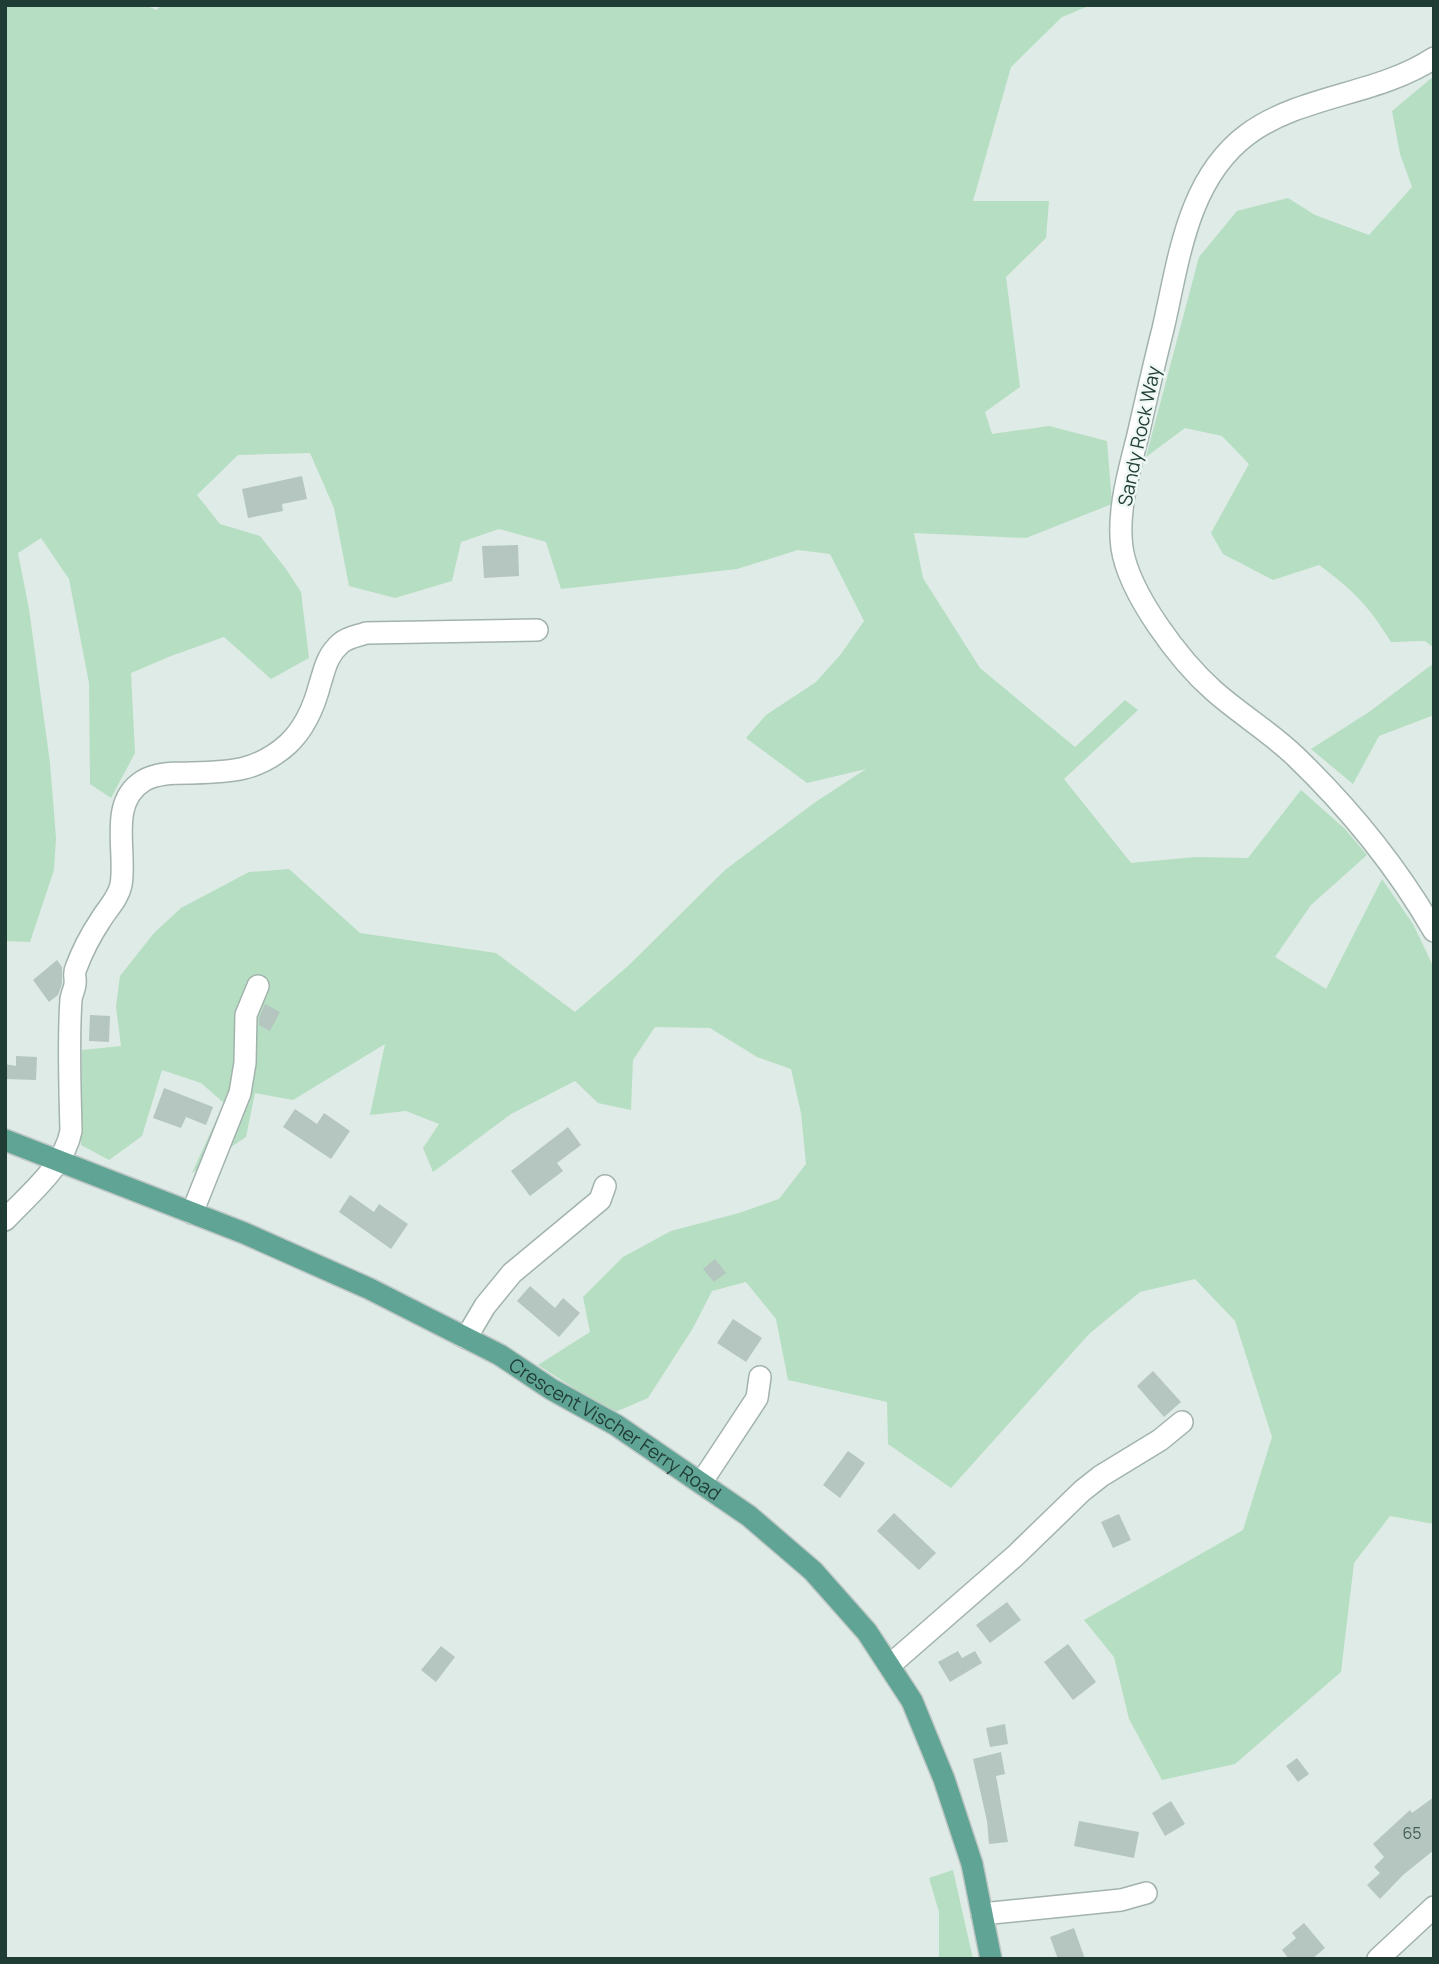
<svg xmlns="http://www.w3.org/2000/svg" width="1439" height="1964" viewBox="0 0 1439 1964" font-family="Manrope,sans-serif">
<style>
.green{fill:#b6dec2}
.building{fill:#b4c6bf}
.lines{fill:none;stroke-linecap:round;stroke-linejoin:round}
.minor-casing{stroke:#a2b3ad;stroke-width:24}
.major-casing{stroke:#c0c8c6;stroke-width:24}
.minor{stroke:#fff;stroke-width:21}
.major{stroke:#60a495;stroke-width:21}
.labels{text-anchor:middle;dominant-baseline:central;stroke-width:5;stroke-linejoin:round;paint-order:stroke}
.number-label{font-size:16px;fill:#445e58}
.street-label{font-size:19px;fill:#1f3c35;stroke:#eff8f4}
</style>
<rect width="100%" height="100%" fill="#dfebe6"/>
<!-- green -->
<path class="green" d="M5 5H146L156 10 162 5H1091L1062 17 1011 67 973 201H1049L1046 238 1006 277 1020 387 985 412 992 434 1049 426 1107 441 1112 504 1026 538 914 533 923 578 980 668 1075 747 1125 700 1138 710 1064 779 1131 863 1195 857 1248 858 1301 790 1344 828 1367 855 1311 905 1275 957 1326 989 1382 879 1413 924 1434 968V1524L1390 1516 1354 1563 1341 1672 1235 1764 1162 1780 1129 1719 1114 1657 1084 1620 1243 1530 1272 1437 1235 1321 1195 1279 1140 1292 1089 1334 951 1488 888 1444 887 1402 788 1380 776 1319 746 1282 712 1291 693 1328 648 1398 613 1413 538 1365 590 1332 583 1297 623 1257 671 1231 739 1213 779 1199 806 1164 801 1113 791 1069 757 1057 710 1028 655 1027 633 1060 631 1110 598 1103 575 1081 511 1114 433 1172 423 1148 439 1124 406 1111 370 1115 385 1044 293 1100 255 1093 246 1137 192 1173 224 1103 201 1083 162 1070 142 1136 109 1160 81 1145 82 1050 121 1046 116 1007 120 976 154 933 181 908 249 872 289 869 360 933 496 953 575 1012 628 966 725 870 814 803 866 769 807 783 746 738 766 715 816 682 841 654 864 621 830 554 798 550 737 569 561 589 546 542 499 529 461 542 452 581 395 598 349 586 334 508 310 453 238 455 197 495 220 524 260 536 286 569 301 592 309 658 271 679 224 637 171 656 131 673 135 753 111 798 90 784 89 683 69 579 41 538 18 553 29 609 50 763 56 838 54 870 30 942 5 941Z
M1434 76V648L1425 641 1391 642C1369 606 1353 590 1319 565L1273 580 1223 554 1211 533 1249 464 1222 436 1185 428 1146 457 1199 257 1237 211 1288 198 1315 215 1369 235 1412 187 1400 154 1392 111Z
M1434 663V715L1379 736 1353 784 1311 749 1369 712Z
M953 1870 973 1959H939V1912L929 1878Z"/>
<!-- building -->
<path class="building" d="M302 476 307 499 282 504 283 511 248 518 242 489Z
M518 545 519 576 484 578 482 546Z
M57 960 62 967V984L58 995 49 1002 33 980Z
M265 1004 280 1012 270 1031 259 1025V1018Z
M90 1015 110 1016 109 1042 89 1041Z
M16 1056 37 1057 36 1080 5 1079V1064L16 1066Z
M164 1088 213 1107 206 1125 186 1117 181 1128 153 1118Z
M295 1109 317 1124 324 1113 350 1131 331 1159 283 1127Z
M568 1127 581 1145 557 1163 563 1171 530 1196 511 1171Z
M350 1195 374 1212 379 1204 408 1224 391 1249 339 1212Z
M715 1259 726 1273 714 1282 703 1269Z
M530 1286 555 1308 563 1298 580 1313 559 1337 517 1301Z
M733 1319 762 1338 746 1362 717 1343Z
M1153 1371 1181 1402 1164 1417 1137 1386Z
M848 1451 865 1463 840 1498 823 1485Z
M894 1513 936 1553 919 1570 877 1531Z
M1119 1514 1131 1540 1113 1548 1101 1522Z
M1007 1602 1021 1620 990 1643 976 1625Z
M1068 1644 1096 1682 1073 1700 1044 1662Z
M441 1646 455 1657 436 1682 421 1670Z
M958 1651 962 1658 975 1651 982 1663 950 1682 938 1662Z
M1005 1724 1008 1744 990 1747 986 1728Z
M1001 1752 1005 1774 996 1776 1008 1842 989 1844 987 1821 973 1759Z
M1297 1758 1309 1774 1298 1782 1286 1766Z
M1434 1797V1850L1403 1875 1380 1899 1367 1885 1380 1873 1374 1867 1384 1857 1373 1844 1410 1810 1412 1813Z
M1171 1801 1185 1824 1165 1836 1152 1813Z
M1079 1821 1139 1832 1134 1858 1074 1846Z
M1304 1923 1325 1948 1312 1959H1289L1282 1950 1296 1938 1292 1933Z
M1074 1928 1085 1959H1058L1050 1937Z"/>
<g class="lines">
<defs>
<path id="minor" d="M1434 58C1378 95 1301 95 1248 134 1187 179 1179 260 1163 329 1154 364 1146 400 1138 435 1129 471 1117 511 1122 548 1129 594 1180 661 1214 691 1240 714 1270 732 1295 756 1348 807 1397 867 1434 931
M192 1213 240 1093 245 1063 246 1015 258 986
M5 1220C29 1194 64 1167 71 1131 70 1087 68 1043 71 999 72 993 75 988 75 984 76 978 73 974 76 968 82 952 90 936 100 921 107 909 118 899 121 885 127 851 108 803 143 781 156 773 174 773 189 773 229 772 257 772 288 744 305 728 314 707 320 684 325 668 327 655 341 643 348 637 358 636 366 633L537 630
M466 1338 485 1306 512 1273 600 1200 605 1186
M701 1483 757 1398 760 1377
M890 1665 1015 1556 1082 1491 1101 1476 1160 1440 1182 1422
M982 1914 1121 1900 1146 1893
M1378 1959 1434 1907"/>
<g id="major">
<path id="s1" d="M5 1140 244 1233 370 1289 500 1355 551 1389 616 1425 749 1516 813 1571 867 1632 912 1701 944 1779 972 1864 991 1959"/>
</g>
</defs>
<!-- minor casing -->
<use href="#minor" class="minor-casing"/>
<!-- major casing -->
<use href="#major" class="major-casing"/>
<!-- minor -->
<use href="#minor" class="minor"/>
<!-- major -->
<use href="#major" class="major"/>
</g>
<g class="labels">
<!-- number labels -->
<g class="number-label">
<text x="1412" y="1833">65</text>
</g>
<!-- street labels -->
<g class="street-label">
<text transform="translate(1139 436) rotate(-78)">Sandy Rock Way</text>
<text stroke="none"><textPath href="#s1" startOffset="677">Crescent Vischer Ferry Road</textPath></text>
</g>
</g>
<!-- border -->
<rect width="1439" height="1964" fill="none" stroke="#1f3c35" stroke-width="14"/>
</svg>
